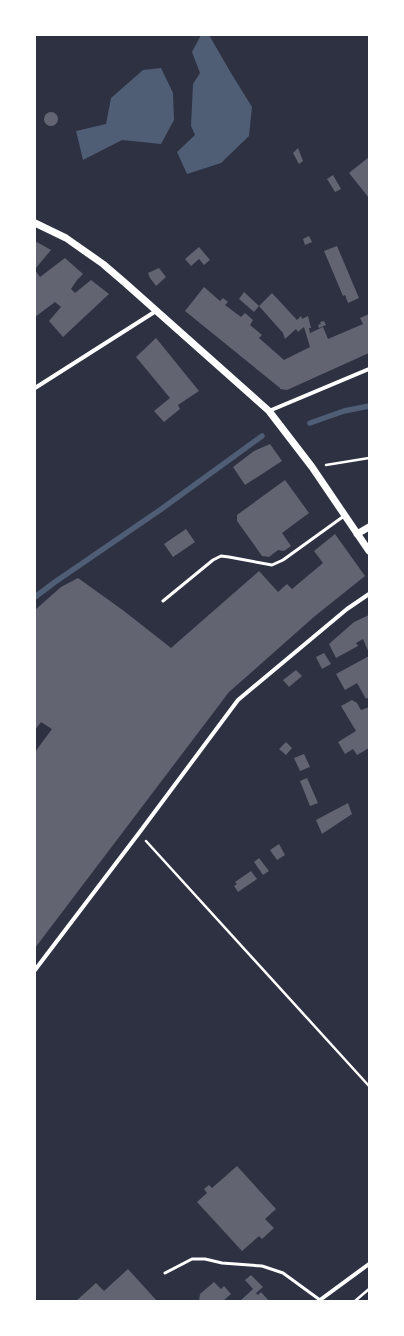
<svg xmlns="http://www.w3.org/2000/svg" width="404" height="1336" viewBox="0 0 404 1336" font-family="Georgia,serif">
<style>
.water{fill:#4f5d75}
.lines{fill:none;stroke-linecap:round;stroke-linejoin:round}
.stream{stroke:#4f5d75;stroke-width:5.5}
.building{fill:#626471}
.path{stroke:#fff;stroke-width:2.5}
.service{stroke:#fff;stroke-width:3}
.minor{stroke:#fff;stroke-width:4}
.tertiary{stroke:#fff;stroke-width:7}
</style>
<rect width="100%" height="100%" fill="#2d3142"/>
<!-- water -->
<path class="water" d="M201 35H209L231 73 252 107 249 136 221 163 187 174 177 152 195 135 191 126 193 84 200 73 192 52Z
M161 68 173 93 174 120 161 144 122 140 83 160 76 131 106 124 111 98 143 70Z"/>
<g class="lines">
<!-- stream -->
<path class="stream" d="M310 423 344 411 369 406
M35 597 55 582 160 510 262 436"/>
</g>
<!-- building -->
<path class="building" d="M44 119a7 7 0 1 1 14 0a7 7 0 1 1-14 0Z
M298 148 303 161 299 164 293 153Z
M369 157V198L349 173Z
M333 175 341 189 335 192 327 179Z
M309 236 312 242 305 245 303 239Z
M35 241 51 250 35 269Z
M337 246 359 298 348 303 345 295 343 296 324 251Z
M199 247 210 260 204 265 199 259 191 266 185 259Z
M65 258 83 274 77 280 71 289 75 293 91 280 109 294 63 337 49 321 61 307 55 302 35 317V270L40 277Z
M159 268 166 277 156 286 150 278 148 273Z
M204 287 220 301 223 298 228 302 225 305 241 317 245 313 253 320 250 325 262 335 259 338 284 360 310 347 304 327 298 332 296 329 285 339 283 333 259 306 272 293 297 320 301 316 302 319 308 316 311 328H309L310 333 323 327 328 339 363 324 360 318 369 314V353L287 390 280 389V388L185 311Z
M244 292 259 306 254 312 239 299Z
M324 321 326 325 319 328 318 325 321 324 320 322Z
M156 338 199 391 178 405 180 409 164 422 154 411 170 398 136 357Z
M270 444 282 461 245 485 233 467 254 451Z
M285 480 309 513 282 533 291 546 284 551 278 550 269 557 262 556 237 521V515Z
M186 529 195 542 173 557 164 544Z
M335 534 365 576 315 616 229 692 35 948V752L52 729 41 722 35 730V610L61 587 78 578 124 611 171 648 259 571 278 592 287 584 292 589 323 563 314 551Z
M369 615V653L363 639 356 643 358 646 336 658 329 644 354 622Z
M324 653 331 664 322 669 316 657Z
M369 656V697L366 699 357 683 345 690 336 674Z
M296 670 302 676 289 687 283 680Z
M352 700 357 703 361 710 369 707V748L357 755 353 749 345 754 338 742 356 731 341 706Z
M286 742 292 748 286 755 279 749Z
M304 754 310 767 300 771 294 758Z
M307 778 318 803 310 806 300 781Z
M348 803 352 814 322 834 316 820Z
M279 844 285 855 277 860 270 850Z
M259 858 269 871 263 875 254 862Z
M251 871 257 879 238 892 234 886 237 884 235 882Z
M237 1166 276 1209 265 1219 274 1228 262 1239 259 1236 242 1251 197 1202 207 1193 204 1189 209 1185 212 1188Z
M128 1269 157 1301H76L96 1283 104 1291Z
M251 1275 263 1287 256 1293 258 1295 261 1292 269 1301H240L253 1289 245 1280Z
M214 1282 221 1289 224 1286 231 1294 223 1301H199L200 1294Z"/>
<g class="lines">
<!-- path -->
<path class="path" d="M326 465 369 458
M146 841 369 1086
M355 1301 369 1289"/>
<!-- service -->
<path class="service" d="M163 601 213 560 221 556 229 557 272 565 283 560 344 516
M165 1273 192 1259H205L222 1263 262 1266 283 1273 320 1300V1301"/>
<!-- minor -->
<path class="minor" d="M35 388 156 311
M269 411 369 369
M35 970 139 833 238 700 347 609 369 594
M320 1300 369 1264"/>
<!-- tertiary -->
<path class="tertiary" d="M35 223 66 238 103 264 124 282 269 411 312 467 369 551
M357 534 369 527"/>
</g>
<!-- border -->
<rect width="404" height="1336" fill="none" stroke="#ffffff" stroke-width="72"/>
</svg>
